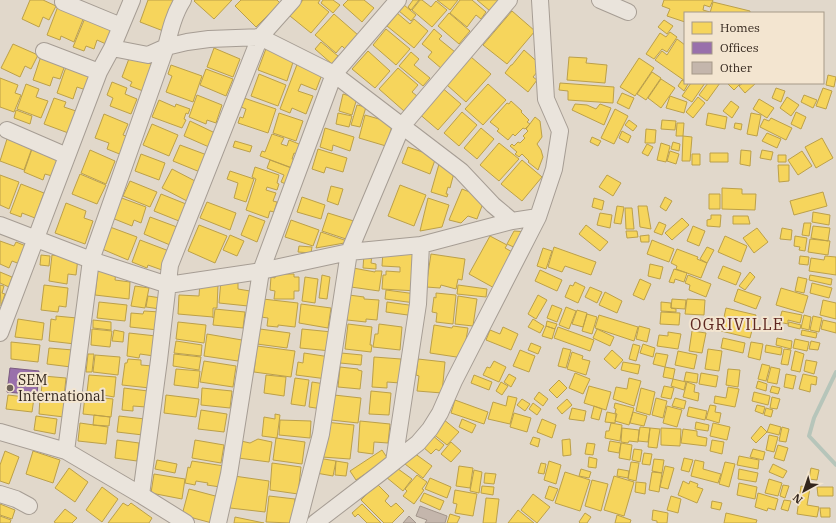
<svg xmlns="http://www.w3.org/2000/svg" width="836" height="523" viewBox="0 0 836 523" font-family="'IBM Plex Serif',serif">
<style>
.homes{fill:#f6d55c;stroke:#bca049}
.offices{fill:#9970ab;stroke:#7a5a80}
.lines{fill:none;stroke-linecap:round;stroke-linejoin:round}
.stream{stroke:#b6c5ba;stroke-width:4}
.building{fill:#c4b6ac;stroke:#a1948a}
.street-casing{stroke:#a69d94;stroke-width:18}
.street{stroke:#eae4dc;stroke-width:16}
.poi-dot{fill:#70645a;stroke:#f3e5d0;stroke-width:1.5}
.labels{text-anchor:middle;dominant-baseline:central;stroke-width:4;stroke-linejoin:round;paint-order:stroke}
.poi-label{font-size:14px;fill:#33261d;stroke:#f3e5d0;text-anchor:start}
.quarter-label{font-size:16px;letter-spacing:1px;fill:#5d2620;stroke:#f3e5d0}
</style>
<rect width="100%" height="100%" fill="#e1d8cb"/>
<!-- homes -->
<path class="homes" d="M30 0H43L56 6 49 20 43 17 39 27 22 19Z
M148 0H178L166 32 140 22Z
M195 0H232L214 19 194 1Z
M241 0H277L280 3 256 27 235 6Z
M303 0H320L318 3 329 12 311 33 290 16Z
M323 0H333L340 5 333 13 321 3Z
M348 0H364L374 8 362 22 343 5Z
M413 0H419L411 10 408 7Z
M420 0H422L431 7 436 1 447 10 432 27 412 10Z
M437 0H458L450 10Z
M460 0H472L486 12 481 19 476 15 467 27 450 13Z
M477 0H497L499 2 490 11Z
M664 0H713L710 7 704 5 703 10 710 12 709 13H685V22L667 16 670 9 662 6Z
M60 1 86 12 74 42 61 36 60 40 47 35Z
M713 2 750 11V13H710Z
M404 5 416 15 411 21 399 11Z
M512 11 535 31 507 64 483 45Z
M397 13 410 24 414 19 428 31 414 48 387 26Z
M449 13 470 31 459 44 438 26Z
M334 14 358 35 346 50 342 46 336 53 315 35Z
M85 18 112 29 106 44 97 40 94 49 86 46 84 51 73 47Z
M664 20 673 26 667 34 658 27Z
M386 29 410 49 396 65 373 45Z
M434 29 442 36 439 39 455 52 442 69 428 57 432 52 422 44Z
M670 32 677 37 667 52 662 49 654 59 646 54 660 33 666 37Z
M677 39 685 45V81L655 60 662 51 667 55Z
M321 42 338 56 332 64 315 49Z
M13 44 38 55 31 69 25 66 20 77 1 68Z
M267 46 294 59 287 81 258 70Z
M214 48 240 59 233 77 207 67Z
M524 50 542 66 533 77 537 80 528 92 505 73 511 65H512Z
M368 51 390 71 375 88 352 69Z
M411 52 419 59 414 65 430 78 423 86 399 66Z
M41 56 65 65 60 79 53 77 50 86 33 80Z
M130 56 154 65 143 91 130 86 132 82 122 77Z
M471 57 491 74 466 102 447 85Z
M569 57 587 58 586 63 607 65 605 83 567 80Z
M639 58 654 68 635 96 620 87Z
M298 62 323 72 316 90 301 84 298 91 313 96 306 114 292 108 290 113 280 109Z
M171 65 202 76 193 102 166 92 172 76 168 74Z
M66 67 91 76 86 90 77 87 73 99 57 93Z
M398 68 418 85 412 92 417 96 404 111 379 89Z
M206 69 233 79 226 96 200 85Z
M652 72 661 78 646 100 637 94Z
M259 74 286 85 278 106 251 96Z
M828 75 836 77 834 87 826 85Z
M0 78 18 85 15 93 21 95 14 112 0 107Z
M661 79 675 88 661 108 648 98Z
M682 80 688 84 684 91 678 86Z
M112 82 127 88 125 94 137 99 131 114 110 106 113 98 107 95Z
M560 83 614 87 613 103 568 100V91L559 90Z
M691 83H705L692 102 682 96Z
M708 83H720L707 101 699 95Z
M727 83H741L734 90Z
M743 83H756L745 93 739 86Z
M26 84 39 89 36 97 48 101 41 118 17 109Z
M488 84 506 100 483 125 465 109Z
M440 86 461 104 438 130 417 112Z
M776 88 785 91 781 102 772 98Z
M823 88 832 91 826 109 816 106Z
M622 93 634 98 629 109 617 103Z
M343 94 357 98 352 115 339 111Z
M197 95 222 105 216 123 207 120 206 124 189 117Z
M804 95 817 100 813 108 801 102Z
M670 96 687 102 684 113 666 108Z
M698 97 705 103 693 118 686 112Z
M787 97 799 105 791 116 780 108Z
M54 98 66 102 64 107 79 112 71 134 44 124Z
M244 98 276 109 268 133 238 123 240 117 243 118 246 109 241 107Z
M759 99 774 108 767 118 753 109Z
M159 100 175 107 176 104 190 109 188 114 186 113 184 119 186 120 182 128 152 117Z
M511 101 522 111 521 112 529 120 527 122 530 124 525 129 523 128 515 136 513 134 508 140 497 131 499 129 490 122 507 103 509 104Z
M731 101 739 107 732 118 723 111Z
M575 104 587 105 596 109 600 104 611 108 604 125 572 110Z
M357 105 366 107 360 127 351 125Z
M615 109 628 116 614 144 601 138Z
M16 110 32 116 30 124 14 118Z
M462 112 477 125 459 146 444 133Z
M796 112 806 117 801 129 791 124Z
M279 113 303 121 296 141 273 133Z
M338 113 352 116 349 127 336 124Z
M708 113 727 117 725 129 706 125Z
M751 113 761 115 757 136 747 134Z
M104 114 128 124 123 135 129 137 122 155 107 149 109 143 95 138Z
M365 115 393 123 386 146 359 138Z
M535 117 540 121 542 137 537 144 541 150 543 157 538 170 528 162 529 161 522 154 519 157 515 154 517 152 510 146 512 144 514 146 518 142 520 143 525 138 523 136 528 131 526 129Z
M771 118 792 128 786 140 760 127 764 119 769 121Z
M629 120 637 126 633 131 625 125Z
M662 120 676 121 675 130 661 129Z
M190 121 215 133 209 147 184 136Z
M677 123H684L683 136H676Z
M735 123 742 124 741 130 734 128Z
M152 124 178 135 169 156 143 145Z
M325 128 354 137 350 151 333 145 332 151 320 147Z
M481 128 494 139 477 159 464 148Z
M646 129 656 130 655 143H645Z
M622 131 631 136 628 143 619 138Z
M767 133 781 139 777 148 762 141Z
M272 134 284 138 281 144 287 146 289 140 304 146 300 155 294 153 292 159 298 161 295 169 260 156 262 151 265 152Z
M683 136 692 137 690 161H682Z
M592 137 601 141 598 146 590 142Z
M822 138 833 158 816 168 805 147Z
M7 139 32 148 24 170 0 161Z
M235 141 252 146 250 152 233 147Z
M673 142 680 144 679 151 671 149Z
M499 143 519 159 499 181 480 165Z
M661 143 670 146 666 162 657 160Z
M647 144 653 147 648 156 642 153Z
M180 145 207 155 200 172 173 161Z
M408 147 431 155 430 158 435 160 430 174 402 163Z
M32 149 58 159 52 176 45 174 43 180 24 172Z
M318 149 347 158 343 172 326 167 324 173 312 169Z
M90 150 115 161 106 184 81 173Z
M741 150 751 151 750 166 740 164Z
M762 150 773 152 771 160 760 158Z
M670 151 679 154 676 164 667 161Z
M802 151 812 166 798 175 788 160Z
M710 153H728V162H710Z
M141 154 165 163 159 180 135 171Z
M692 154H700V165H692Z
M778 155H786V162H778Z
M270 160 294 169 288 185 281 182 284 175 267 168Z
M522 160 542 177 522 201 501 184Z
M439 164 455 169 450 188 448 187 446 194H448L447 197 431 192Z
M778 165H789V181L779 182Z
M255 167 279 175 277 183 279 184 277 190 267 187 266 190 276 193 273 201 277 202 274 212 270 211 268 218 246 210 256 179 252 177Z
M172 169 197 182 187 201 162 188Z
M230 171 254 179 246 202 234 198 238 183 227 179Z
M80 174 106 185 97 204 72 194Z
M0 175 19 182 9 209 0 205Z
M607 175 621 183 613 196 599 187Z
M130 181 157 192 150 207 123 196Z
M21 184 44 193 35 218 22 213 21 217 10 213Z
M400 185 426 195 414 226 388 216Z
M331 186 343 189 338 205 327 201Z
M722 188 742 189V194H756L755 210 722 209Z
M462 189 485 198 477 219 468 216 461 223 449 220Z
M823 192 827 206 794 215 790 201Z
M161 194 186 204 179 221 154 211Z
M709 194H720V209H709Z
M119 197 146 207 141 223 134 220 132 226 112 218Z
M302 197 325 205 321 219 297 212Z
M665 197 672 201 666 211 660 207Z
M428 198 449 205 442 227 420 231Z
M594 198 604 201 602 210 592 207Z
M207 202 236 213 230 230 200 218Z
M66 203 86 211 84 218 93 221 85 244 55 233Z
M617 206 624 207 621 224 614 223Z
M638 206H647L651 229 640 227Z
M625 208H632L634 229H626Z
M813 212 830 215 829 225 812 222Z
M328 213 357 222 352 241 322 231Z
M600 213 612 215 610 228 597 225Z
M249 215 265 221 257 242 241 235Z
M711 215H721L720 227 707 226V220L711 219Z
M733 216H748L750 224H733Z
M150 217 177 227 170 245 144 234Z
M682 218 689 225 672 240 665 233Z
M291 220 319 230 313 246 285 237Z
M659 222 666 225 662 235 654 232Z
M804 223H811L809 236 802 235Z
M199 225 227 236 215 263 188 251Z
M586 225 608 242 600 251 579 234Z
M693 226 705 231 699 246 687 241Z
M813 226 830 228 828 241 811 238Z
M110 227 137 237 128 260 102 249Z
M757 228 768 242 754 253 743 238Z
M782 228 792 230 791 240 780 239Z
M514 231 528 232 520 250 507 244Z
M626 231H637L638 237 627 238Z
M321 232 350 242 316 248Z
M230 235 244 241 237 256 223 250Z
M649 235V242H641L640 236Z
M490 236 507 245 505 248 516 254 496 289 469 274Z
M725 236 747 246 741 262 718 252Z
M795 236 807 238 805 251 799 250 800 247 794 246Z
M810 239 830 241 828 255 808 252Z
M140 240 169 251 162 270 148 265 147 268 132 262Z
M652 240 674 249 669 262 647 254Z
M0 241 14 246 16 242 26 246 20 264 12 261 9 268 0 264Z
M299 246 312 247 311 253 298 252Z
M554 247 596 262 591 275 565 266 562 272 548 267Z
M707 247 714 250 707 263 700 259Z
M543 248 552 251 546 269 537 266Z
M677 249 698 257 697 259 707 263 701 278 676 269 677 266 671 263Z
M383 251 419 253 417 291 382 289 383 275H386V271L400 272V267L382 266Z
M364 254 372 255 371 263 376 264V269L363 268Z
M431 254 465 259 462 280 458 279 456 289 441 285 440 288 426 287Z
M41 255 50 256 49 266 40 265Z
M52 255 78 258 76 275 68 274 67 284 49 281Z
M800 256 809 257 808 265 799 264Z
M825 256 836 257V275L809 271 811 258 824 260Z
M650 264 663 267 660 279 648 276Z
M723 266 741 273 736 285 718 278Z
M353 268 375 272V271H382L379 291 351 287Z
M98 269 116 271 115 280 130 282 129 299 95 295Z
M674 269 687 273 684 282 675 279 674 283 669 282Z
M540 270 562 280 557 291 535 281Z
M0 272 12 277 9 287 0 283Z
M750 272 755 277 745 290 739 286Z
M275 274H294V277H299V291H294V299H274L275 291 270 290 271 277 275 278Z
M322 275 330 277 327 299 319 298Z
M688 275 711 284 706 297 689 290 690 285 685 283Z
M810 275 832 279 831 285 809 280Z
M305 277 318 279 315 303 302 301Z
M798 277 807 279 804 293 795 291Z
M640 279 651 284 644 300 633 295Z
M221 280 238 283V289L250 291 248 306 219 303Z
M575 282 585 287 578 303 565 297 570 285 573 286Z
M200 283 218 285 217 308H213V318V317L178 314 179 295 199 296Z
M812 283 832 288 829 298 810 293Z
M0 285 4 286 2 293 5 294 1 306Z
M44 285 68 288 66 307 59 306 58 312 41 310Z
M458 285 487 289 486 297 457 294Z
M135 286 149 288 145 308 131 306Z
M590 287 602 292 597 303 585 297Z
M781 288 808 296 803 313 776 305Z
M738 289 761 297 756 309 734 301Z
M386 290 416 294 415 303 385 299Z
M605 292 622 301 617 313 599 305Z
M436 293 456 295 453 324 436 322 437 313 432 312 434 297 436 298Z
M349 295 364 297V299L379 300 377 320 366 319V322L347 320Z
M538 295 547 300 536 319 528 314Z
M148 296 161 298 160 309 146 307Z
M458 296 477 299 473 326 455 324Z
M263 299 298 303 295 327 278 325V327L267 326 268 318 261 317Z
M672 299 686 300 685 309 671 308Z
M687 299 705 300 704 315 685 314Z
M823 300 836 303V319L820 315Z
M99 302 127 305 125 321 97 318Z
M387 302 416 306 415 316 386 312Z
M661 302 671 303V308L676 309V312L661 311Z
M301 304 331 308 328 328 299 323Z
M552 305 562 309 557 322 547 318Z
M566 307 576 311 569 329 559 325Z
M726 308 756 315 750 338 721 331Z
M215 309 245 312 243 328 213 325Z
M577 310 587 313 583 327 572 324Z
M144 311 160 312 158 330 130 327 131 313 143 314Z
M782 311 802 315 800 323 788 320V324L779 322Z
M661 312 680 313 679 325 660 324Z
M587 314 597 317 592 334 582 331Z
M599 315 638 327 634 341 595 328Z
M804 315 811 317 809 330 801 328Z
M56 316 77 318 75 344 49 341 51 319 56 320Z
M813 316 822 318 819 332 810 330Z
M18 319 44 323 42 340 15 337Z
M533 319 544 326 540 333 528 327Z
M93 320 111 322V330L93 328Z
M823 320 836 323V333L821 329Z
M547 321 557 324 555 329 546 326Z
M178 322 206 325 204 343 176 339Z
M789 322 801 325 800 329 788 326Z
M348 324 372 327 370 345H372L371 352 345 349Z
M379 324 402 327 400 350 373 347 375 334H378Z
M434 325 452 328 453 326 468 328 463 358 430 353Z
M546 326 555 329 552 339 542 336Z
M639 326 650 329 647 342 636 339Z
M503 327 518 334 511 350 486 340 490 330 500 334Z
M558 327 594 340 590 351 554 338Z
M92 329 112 331 110 347 91 345Z
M260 329 290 333 287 348 257 344Z
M302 329 332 332 331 351 300 348Z
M597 329 614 337 610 346 593 338Z
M114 330 124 332 123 342 112 341Z
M802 330 817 333 816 338 801 335Z
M692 331 706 333 702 353 689 351Z
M668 332 681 334 678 349 657 346 659 335 668 336Z
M129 333 156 336 154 356 140 354 139 358 127 356Z
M207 334 242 340 238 361 204 356Z
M723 338 745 343 743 353 721 348Z
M777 338 792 341 791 349 776 345Z
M795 339 809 342 807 351 793 348Z
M176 341 202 345 201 356 174 353Z
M811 341 820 343 818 350 809 349Z
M11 342 40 345 38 362 11 359Z
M751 342 763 344 760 360 748 357Z
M531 343 541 347 538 354 528 350Z
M633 344 640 346 636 361 629 359Z
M643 344 655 348 653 357 640 353Z
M766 345 782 348 781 355 765 352Z
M257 346 295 351 291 377 254 372Z
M49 348 73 350 71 367 47 364Z
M563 348 571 350 566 368 558 366Z
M708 349 722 351 719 371 705 369Z
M784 349 791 350 788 365 781 364Z
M520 350 535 356 529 372 513 366Z
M612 350 623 360 615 369 604 359Z
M678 351 697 355 694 369 675 365Z
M795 351 804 354 800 372 791 370Z
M572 352 583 356 582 359 590 361 586 375 567 369Z
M304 353 330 357 327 379 296 375 298 362 303 363Z
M341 353 362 355 361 365 340 363Z
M656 353 668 355 665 367 653 364Z
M88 354H94L92 372H86Z
M174 354 201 357 199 370 173 366Z
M95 355 120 357 118 375 93 372Z
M374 357 401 359 400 383 387 382V388L372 387Z
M128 359 141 360V365L152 366 150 388 122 385 125 363H127Z
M418 359 445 362 442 393 417 391 419 376 416 375Z
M806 360 817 362 814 374 804 371Z
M204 361 236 366 233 387 200 382Z
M494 361 506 367 499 382 483 375 487 367 490 368Z
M623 362 640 365 638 374 621 370Z
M762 364 770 366 766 381 758 379Z
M340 367 358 369V370L362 371 360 389 338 387Z
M665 367 675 369 673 379 663 377Z
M771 367 780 369 777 384 767 382Z
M176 369 200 371 198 388 174 385Z
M728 369 740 370 738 387 726 385Z
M686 372 698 374 697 383 684 381Z
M575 373 590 379 583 394 569 388Z
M701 373 718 376 716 387 699 384Z
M509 374 516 378 511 387 504 382Z
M786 374 796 376 793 389 784 387Z
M803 374 817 377 816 385 811 384 810 392 799 389Z
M89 375 116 377 114 397 87 392Z
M266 375 286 377 284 396 264 393Z
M474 375 492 382 489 390 471 383Z
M43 376 66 378 64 397 41 394Z
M295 378 309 380 305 406 291 404Z
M629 378 641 381 634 406 613 399 616 387 627 389Z
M673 379 686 382 684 390 671 386Z
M559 380 567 388 557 398 549 390Z
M758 381 767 384 766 391 756 388Z
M312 382 325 384 322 409 309 407Z
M501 382 508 386 502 395 496 391Z
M687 382 695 385 694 392 699 393 698 401 683 397Z
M589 386 611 392 606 410 584 403Z
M664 386 674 388 671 399 661 397Z
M772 386 780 388 778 394 770 392Z
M728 387 739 389 735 407 714 403 715 396 726 398Z
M124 388 148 391 146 407 133 406V411L122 410Z
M202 388 232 391 230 408 201 405Z
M641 388 655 392 650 415 636 411Z
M371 391 391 393 389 415 369 414Z
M539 392 548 399 543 406 534 399Z
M754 392 770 396 768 405 752 401Z
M8 395 34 398 32 412 6 409Z
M166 395 199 399 196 417 164 413Z
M334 395 361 398 358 423 331 420Z
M85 396 113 399 111 417 83 414Z
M508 396 517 398 510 424 488 419 493 402 506 406Z
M40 397 66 400 64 417 39 414Z
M772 397 780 399 777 409 770 408Z
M656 398 667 401 663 418 652 415Z
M675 398 686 401 684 409 672 406Z
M522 399 530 404 525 411 517 405Z
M567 399 572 405 562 414 557 408Z
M455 400 488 412 484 424 451 413Z
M533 403 541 409 537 415 529 409Z
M615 403 634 408 629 425 615 421 617 414 615 413 616 409 614 408Z
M710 405 716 406 715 412 721 413 719 423 706 419Z
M757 405 765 407 763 414 755 411Z
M594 406 602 409 599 420 591 418Z
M667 406 682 410 677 427 663 423Z
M689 407 707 411 705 420 687 416Z
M572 408 586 411 584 421 569 419Z
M766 408 773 410 771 417 764 415Z
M201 410 227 414 224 432 198 429Z
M607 412 616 414 615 423 605 422Z
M633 412 647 416 644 426 630 423Z
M514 413 531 418 527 432 510 427Z
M275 414 280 415 277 438 262 436 264 417 275 419Z
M94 415 110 417 109 426 93 425Z
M36 416 57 419 55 434 34 430Z
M119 416 145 419 143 435 117 432Z
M443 419 459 432 447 445 432 433Z
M462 419 476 425 472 433 459 427Z
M542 419 556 425 552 438 537 432Z
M280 420 311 421 310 438 279 435Z
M360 421 390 424 388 443 374 442 373 454 358 452Z
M325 422 354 425 350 459 322 457Z
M696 422 709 425 708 431 695 429Z
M80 423 108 427 106 444 78 441Z
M611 423 622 425 620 441 605 438 606 431H609Z
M713 423 730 427 727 440 710 436Z
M770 424 781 427 779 435 767 432Z
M761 426 767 432 756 443 751 438Z
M640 427 650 428 648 442 638 441Z
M782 427 789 429 786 442 779 441Z
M622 428 639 430 638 442 629 441 628 443 621 442Z
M650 428 660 429 657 448 648 447Z
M661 428 681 429 680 446 661 445Z
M683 429 697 431V436L707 438 706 446 681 443Z
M432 435 444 445 439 451 436 449 431 454 423 447Z
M769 435 778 437 774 452 766 450Z
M533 437 540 439 538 447 530 444Z
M276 438 305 442 302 464 273 460Z
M258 439 272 442 269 462 238 458 241 441 250 443Z
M570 439 571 455 563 456 562 440Z
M117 440 139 443 137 461 115 458Z
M195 440 224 445 221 463 192 458Z
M712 440 724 442 722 454 710 451Z
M610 441 621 443 619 453 608 451Z
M451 442 461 451 451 462 441 454Z
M587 443 595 444 593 455 585 454Z
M621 443 632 445 630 460 619 458Z
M778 445 788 448 784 461 774 458Z
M634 449 642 450 640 462 632 460Z
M753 449 765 452 763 460 750 457Z
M382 450 388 459 356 480 350 471Z
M5 451 19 457 9 484 0 481V465Z
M33 451 60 460 53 483 26 474Z
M414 453 432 466 423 478 405 464Z
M644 453 652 454 650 465 642 464Z
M739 456 759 460 758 469 737 465Z
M589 457 597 459 596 468 588 467Z
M318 458 336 461 333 476 316 473Z
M684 458 693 460 689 472 681 470Z
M654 459 664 460 662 473 652 471Z
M157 460 177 464 175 473 155 469Z
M695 460 704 462 703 469 721 474 718 483 691 476Z
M192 461 224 466 220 487 207 485 208 483 196 481 195 485 185 483 188 467 190 468Z
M336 461 348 463 346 476 335 475Z
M549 461 561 465 556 484 544 480Z
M631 462 639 463 636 481 628 479Z
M725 462 735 464 729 487 719 484Z
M272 463 301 467 298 494 270 490Z
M541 463 546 464 544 474 538 473Z
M773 464 787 471 783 478 769 472Z
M394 466 412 479 403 491 386 477Z
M459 466 473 468 470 488 456 486Z
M665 466 674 468 668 489 660 487Z
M69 468 88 482 75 502 55 488Z
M811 468 819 470 817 480 809 479Z
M581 469 591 472 589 478 579 476Z
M618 469 629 471 628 478 617 476Z
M739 469 758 473 756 482 738 479Z
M474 470 482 472 479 493 470 491Z
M565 472 590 480 580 511 555 503Z
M652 472 662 473 659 492 649 490Z
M485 473 496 474 494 484 484 483Z
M154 474 185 479 182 499 151 493Z
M417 475 427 482 422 489 424 490 414 504 403 496 407 491 405 489Z
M234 476 269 481 265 512 230 508Z
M614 476 634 482 624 516 604 510Z
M430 478 451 487 447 498 425 489Z
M769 479 782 483 778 496 765 493Z
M592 480 608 484 601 511 585 506Z
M683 481 689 484 690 481 698 484 697 487 703 489 697 503 678 495Z
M636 482 646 483 645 494 635 492Z
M739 483 757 487 755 499 737 495Z
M377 484 389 496 385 501 391 507 396 503 404 511 392 523H384L361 500Z
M783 485 789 486 785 498 780 496Z
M482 486 494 487 493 495 481 493Z
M549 486 558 489 553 501 545 498Z
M801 486 810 488 807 505 819 507 817 517 797 514Z
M102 487 118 499 102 522 86 510Z
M817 487H833V496H818Z
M189 489 219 497 212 523 182 515Z
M455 490 477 494 473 516 455 513 457 504 453 503Z
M424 493 444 501 440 510 420 501Z
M758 493 778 499 775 510 768 508 767 511 755 507Z
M533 494 550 507 537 523 521 510Z
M269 496 295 499 292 523 266 522Z
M671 496 681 499 678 513 667 510Z
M486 498 499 499 496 523H483Z
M784 500 791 501 788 511 781 509Z
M712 501 722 503 720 510 711 508Z
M123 503 128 506 131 503 152 518 149 523H108Z
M0 504 15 510 12 519 0 515Z
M362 504 381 523H367L358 514 355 517 352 513Z
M820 508H830V517H821Z
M65 509 77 518 72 523H56L54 522Z
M518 510 534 523H508Z
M653 510 668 513 667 523H657V521L652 520Z
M585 513 591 517 587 523H580L579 522Z
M726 513 757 520 756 523H724Z
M450 514 460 517 457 523H447Z
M617 515 631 520 630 523H615Z
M0 516 11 520 10 523H0Z
M235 517 264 523H234Z"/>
<!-- offices -->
<path class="offices" d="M10 368 39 371 37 395 7 392Z"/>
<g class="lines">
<!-- stream -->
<path class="stream" d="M836 372 814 418 809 436 836 465"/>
</g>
<!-- building -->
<path class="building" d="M420 506 447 516 445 523H425L427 520 416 516Z
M409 516 416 523H403Z"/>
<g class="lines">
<defs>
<path id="street" d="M600 0 628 12
M63 2 121 26
M112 48 148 55 166 47 187 42 209 39 260 37 334 74 461 171 493 205 512 221
M44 51 99 72
M7 130 67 156
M0 225 91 260 168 285 261 271 349 252 421 245 512 221 538 217
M0 333 99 72 112 48 132 0
M0 432 66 451 141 495 186 523
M66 451 91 260 166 47C170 31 174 14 183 0
M394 462 418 304 421 245
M0 494 16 499 29 506
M141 495 159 360 170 265 260 37 293 0
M218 523 229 474 261 271 334 74 398 0
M298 523 321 434 349 252 402 126 509 0
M315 523 379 474 418 443 430 429 440 413 454 381 538 217 554 169 560 131 546 99 540 0"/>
</defs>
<!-- street casing -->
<use href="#street" class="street-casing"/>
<!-- street -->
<use href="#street" class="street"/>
</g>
<!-- markers -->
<circle class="poi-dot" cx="10" cy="388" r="4"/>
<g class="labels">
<!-- poi labels -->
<g class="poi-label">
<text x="18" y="380">SEM<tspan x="18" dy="16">International</tspan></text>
</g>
<!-- quarter labels -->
<g class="quarter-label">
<text x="737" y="324">OGRIVILLE</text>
</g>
</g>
<!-- legend -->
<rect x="684" y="12" width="140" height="72" fill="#f3e5d0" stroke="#a69988"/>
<rect x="692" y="22" width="20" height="12" fill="#f6d55c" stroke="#a69988"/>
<text x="720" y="32" font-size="12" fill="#33261d">Homes</text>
<rect x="692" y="42" width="20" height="12" fill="#9970ab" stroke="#a69988"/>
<text x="720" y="52" font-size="12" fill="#33261d">Offices</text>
<rect x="692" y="62" width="20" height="12" fill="#c4b6ac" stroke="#a69988"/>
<text x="720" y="72" font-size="12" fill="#33261d">Other</text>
<!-- north arrow -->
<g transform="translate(804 491) rotate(220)" stroke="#f3e5d0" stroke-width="3" paint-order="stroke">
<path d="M0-3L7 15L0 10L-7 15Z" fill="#33261d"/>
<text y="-6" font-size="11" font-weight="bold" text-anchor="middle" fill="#33261d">N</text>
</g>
</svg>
